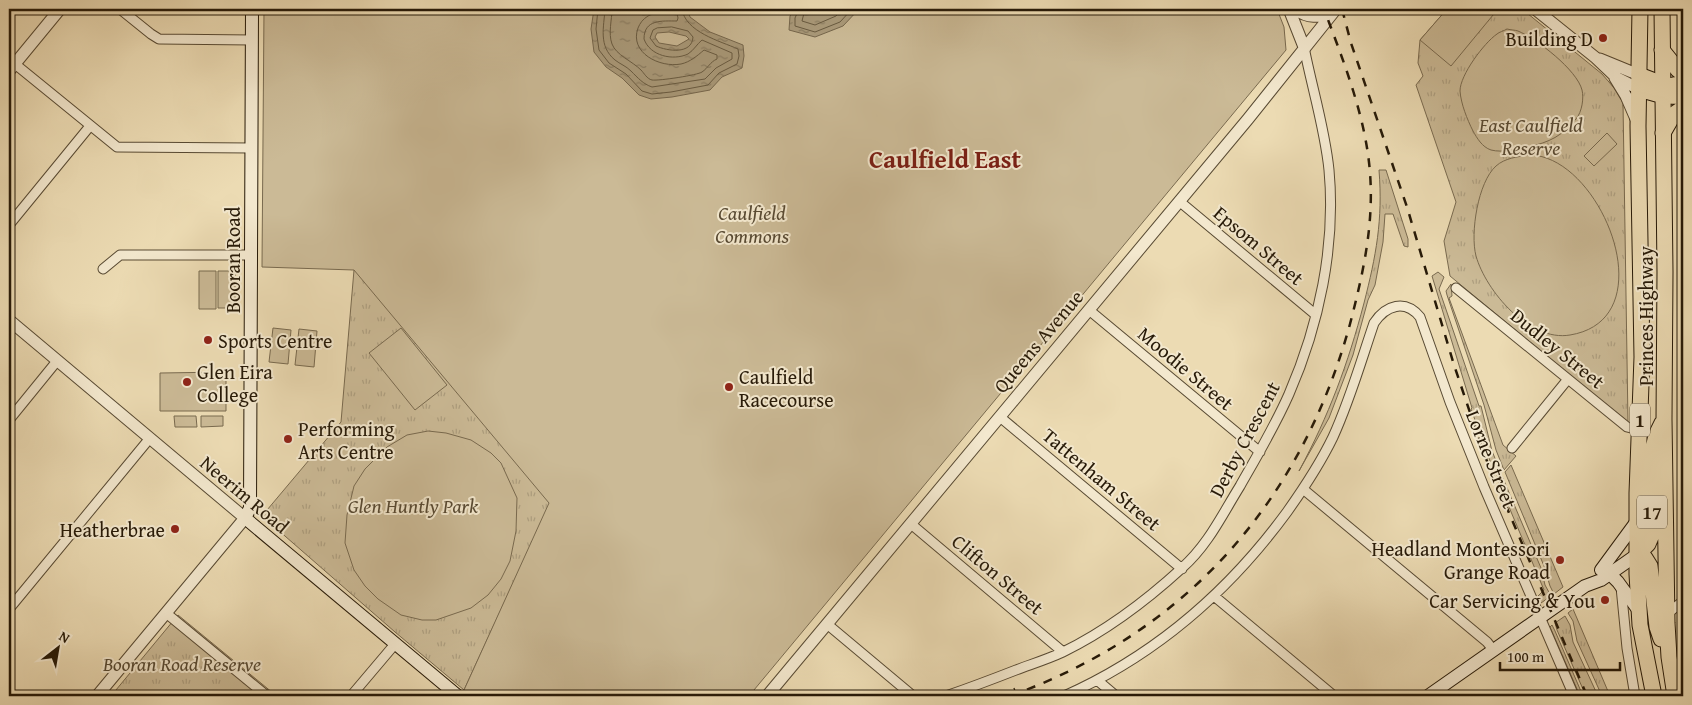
<svg xmlns="http://www.w3.org/2000/svg" width="1692" height="705" viewBox="0 0 1692 705" font-family="'Gentium Book Plus',serif">
<style>
.grass{fill:url(#grass-tufts);stroke:#796a4f}
.garden{fill:#cbba96;stroke:#796a4f}
.water{fill:url(#water-ripples);stroke:#75664c;fill-rule:evenodd}
.lines{fill:none;stroke-linecap:round;stroke-linejoin:round}
.shore{stroke:#685a40;stroke-width:1}
.minor-casing{stroke:#584a33;stroke-width:11}
.tertiary-casing{stroke:#584a33;stroke-width:13}
.secondary-casing{stroke:#271a08;stroke-width:14}
.primary-casing{stroke:#271a08;stroke-width:17}
.trunk-casing{stroke:#271a08;stroke-width:17}
.minor{stroke:#f3e8ce;stroke-width:9}
.tertiary{stroke:#f3e8ce;stroke-width:11}
.secondary{stroke:#f3e8ce;stroke-width:12}
.primary{stroke:#ecdbb3;stroke-width:15}
.trunk{stroke:#ecdbb3;stroke-width:15}
.rail{stroke:#271a08;stroke-width:2.5;stroke-dasharray:9 9;stroke-linecap:butt}
.poi-dot{fill:#8f2418;stroke:#f3e8ce;stroke-width:2}
.labels{text-anchor:middle;dominant-baseline:central;stroke-width:4;stroke-linejoin:round;paint-order:stroke}
.shield{fill:#f3e8ce;stroke:#645843;stroke-width:1}
.shield-label{font-size:19px;font-weight:bold;fill:#271a08}
.poi-label{font-size:20px;fill:#271a08;stroke:#f3e8ce;text-anchor:end}
.park-label{font-size:20px;font-style:italic;fill:#584a33;stroke:#f3e8ce}
.street-label{font-size:20px;fill:#271a08;stroke:#f3e8ce}
.district-label{font-size:25px;font-weight:bold;fill:#7a1f14;stroke:#f3e8ce}
</style>
<defs>
<pattern id="grass-tufts" width="24" height="20" patternUnits="userSpaceOnUse" patternTransform="scale(1.25)"><rect width="24" height="20" fill="#cbba96"/><path d="M3 7l-1-3M5 7V3M7 7l1-3M15 17l-1-3M17 17v-4M19 17l1-3" fill="none" stroke="#ae9f80"/></pattern>
<pattern id="water-ripples" width="26" height="14" patternUnits="userSpaceOnUse" patternTransform="scale(1.25)"><rect width="26" height="14" fill="#a99979"/><path d="M2 4q2-2 4 0t4 0M15 11q2-2 4 0t4 0" fill="none" stroke="#8a7c61"/></pattern>
</defs>
<rect width="100%" height="100%" fill="#ecdbb3"/>
<filter id="stains"><feTurbulence type="fractalNoise" baseFrequency=".004" numOctaves="4"/><feColorMatrix values="0 0 0 0 .2 0 0 0 0 .09 0 0 0 0 .02 0 0 0 .5 -.17"/></filter>
<radialGradient id="worn" r=".72"><stop offset=".6" stop-color="#630" stop-opacity="0"/><stop offset="1" stop-color="#630" stop-opacity=".3"/></radialGradient>
<!-- grass -->
<path class="grass" d="M1447 9H1522L1602 74 1615 89 1623 103 1628 423 1450 276 1444 241 1456 202 1416 85 1423 76 1418 63 1420 40Z
M1379 170H1386L1408 239V247L1404 246 1393 214H1385L1383 242 1375 285 1368 300 1353 355 1329 418 1299 471C1329 415 1348 364 1364 303 1376 256 1383 220 1379 170Z
M354 270 366 272 550 503 464 690 395 632 262 516 341 422Z
M1438 272 1444 277 1439 289 1479 406H1481L1492 451 1501 473 1498 477 1490 461 1471 409 1472 408 1432 276Z
M1451 284 1452 296 1449 298 1503 445 1516 456 1504 470 1496 450 1484 405 1447 295 1446 291Z
M1511 465 1563 587 1554 594 1550 586 1544 566 1505 472Z
M1502 476 1541 568 1545 585 1551 596 1541 603 1538 596 1544 590 1498 481Z
M1573 609 1610 696H1602L1577 641 1573 621 1568 613Z
M178 615 273 693 270 696H111Z
M1565 616 1570 625 1573 642 1598 696H1586L1557 630 1555 623Z
M1552 625 1555 631 1583 696H1580L1550 627Z"/>
<!-- garden -->
<path class="garden" d="M264 9H1277L1284 27 1286 50 749 696H472L464 690 549 503 354 270 262 267Z
M1447 9H1498L1451 66 1420 40Z
M1507 29C1511 30 1515 30 1518 31 1537 39 1577 70 1582 90 1584 98 1582 112 1576 119 1562 136 1550 142 1528 147 1516 149 1503 153 1491 150 1482 147 1477 138 1473 131 1467 119 1461 104 1460 91 1460 75 1484 43 1497 34 1499 32 1504 31 1507 29Z
M1607 133 1617 144 1594 166 1584 156Z
M1528 155C1600 153 1668 319 1570 335 1529 342 1486 291 1476 256 1470 233 1478 182 1496 166 1505 158 1517 157 1528 155Z
M199 271H216V309H199Z
M218 271H235V308H218Z
M273 328 291 330 288 364 269 362Z
M401 328 447 385 415 410 369 353Z
M299 329 317 331 314 367 295 365Z
M226 372V411H160V373Z
M174 416H196L197 427H175Z
M201 416H223V426L201 427Z
M428 431 446 433 471 440 491 453 501 463 517 498 516 531 510 561 501 579 488 595 471 608 436 620H422L401 615 378 599 365 586 354 570 345 543 347 515 354 486 365 469 387 447 407 435Z"/>
<!-- water -->
<path class="water" d="M594 9H687L690 17 710 32 743 45 744 56 742 68 722 77 710 90 672 97 651 99 639 95 622 78 606 67 594 52 591 29ZM669 32 686 36 689 39 677 46 659 43 655 37 657 33Z
M795 9H859L843 26 815 37 789 30 790 16Z"/>
<g class="lines">
<!-- shore -->
<path class="shore" d="M598 9 596 29 599 50 609 63 626 74 642 91 652 94 671 92 708 85 719 73 737 64 739 56 738 49C720 41 685 32 682 9
M605 9C604 27 598 46 615 60 620 64 626 66 631 71 638 78 643 84 652 87L705 79 716 68 732 59V53L702 40C697 44 694 50 688 54 673 61 650 56 644 39 644 19 662 21 677 21L678 18 676 9
M612 9C612 20 608 33 612 44 616 55 632 61 641 70 644 73 647 79 652 80 659 81 698 75 702 72 708 68 710 62 717 59V55L704 50C697 56 690 62 681 64 660 68 629 53 638 28 640 23 643 19 648 16 654 13 661 13 667 13L669 9
M799 9 795 18V26L815 32 840 22 852 9
M805 9 802 21 815 25 836 16 843 9
M672 27 688 31 693 37C692 55 667 51 656 46L650 38 653 30 657 28Z"/>
<defs>
<path id="minor" d="M120 9 151 34 159 39 252 40
M15 64 117 147 251 148
M1179 201 1316 315
M9 225 90 126
M103 269 120 255H251
M1456 288 1627 427 1639 430
M1089 310 1260 452
M1000 417 1182 569
M9 420 57 361
M1512 448 1568 379
M1303 489 1487 642 1494 651
M911 524 1063 652
M1621 587 1627 648 1635 696
M1214 596 1334 696
M9 609 150 438
M166 613 267 696
M1667 614 1683 601
M827 624 913 696
M1671 673 1683 668
M1097 680 1116 696
M351 696 395 644
M946 696C969 688 993 679 1016 670 1032 664 1048 659 1063 652 1106 631 1147 600 1182 568 1208 545 1222 515 1240 486 1257 456 1275 426 1289 394 1319 325 1336 246 1329 170 1325 129 1312 88 1304 47
M1064 696C1154 656 1229 591 1287 512 1304 488 1320 464 1333 437 1350 400 1361 361 1374 323 1386 305 1405 299 1420 317L1450 402 1484 487 1574 696"/>
<path id="tertiary" d="M1289 9 1304 47
M1295 9C1307 18 1320 19 1332 10
M1535 9 1596 58 1617 78 1639 89
M1600 59 1639 75
M9 71 60 9
M1615 78 1626 96 1636 119
M9 320 245 518 97 696
M767 696 1248 119 1336 9"/>
<path id="secondary" d="M252 9 250 508 245 518 458 696
M1601 570 1637 521
M1610 574 1618 582 1639 611
M1428 696 1585 586 1601 580 1638 554"/>
<path id="primary" d="M1662 50 1678 70 1683 74
M1639 75 1668 86 1683 83
M1639 89C1653 93 1668 99 1683 95
M1663 133 1674 114 1683 108"/>
<path id="trunk" d="M1640 9 1638 126 1642 357 1637 493V574L1640 625 1654 696
M1662 9 1665 272 1664 419 1667 623 1669 657 1675 696
M1638 554 1648 544 1651 537C1657 499 1642 458 1662 423
M1638 554 1645 558 1650 566 1657 627 1661 639"/>
</defs>
<!-- minor casing -->
<use href="#minor" class="minor-casing"/>
<!-- tertiary casing -->
<use href="#tertiary" class="tertiary-casing"/>
<!-- secondary casing -->
<use href="#secondary" class="secondary-casing"/>
<!-- primary casing -->
<use href="#primary" class="primary-casing"/>
<!-- trunk casing -->
<use href="#trunk" class="trunk-casing"/>
<!-- minor -->
<use href="#minor" class="minor"/>
<!-- tertiary -->
<use href="#tertiary" class="tertiary"/>
<!-- secondary -->
<use href="#secondary" class="secondary"/>
<!-- primary -->
<use href="#primary" class="primary"/>
<!-- trunk -->
<use href="#trunk" class="trunk"/>
<!-- rail -->
<path class="rail" d="M1342 9 1351 43 1407 207 1454 365 1484 454 1587 696
M997 696 1015 689
M1010 696C1185 633 1301 503 1350 324 1363 274 1374 225 1370 173 1366 117 1343 60 1324 9"/>
</g>
<!-- markers -->
<g class="poi-dot">
<circle cx="1603" cy="38" r="5"/>
<circle cx="208" cy="340" r="5"/>
<circle cx="187" cy="382" r="5"/>
<circle cx="729" cy="387" r="5"/>
<circle cx="288" cy="439" r="5"/>
<circle cx="175" cy="529" r="5"/>
<circle cx="1560" cy="560" r="5"/>
<circle cx="1605" cy="600" r="5"/>
</g>
<g class="labels">
<!-- shield labels -->
<g class="shield">
<rect x="1630" y="403.5" width="20" height="33" rx="4"/>
<rect x="1637" y="495.5" width="30" height="33" rx="4"/>
</g>
<g class="shield-label">
<text x="1640" y="420">1</text>
<text x="1652" y="512">17</text>
</g>
<!-- poi labels -->
<g class="poi-label">
<text x="1593" y="38">Building D</text>
<text x="218" y="340" text-anchor="start">Sports Centre</text>
<text x="197" y="371" text-anchor="start">Glen Eira<tspan x="197" dy="23">College</tspan></text>
<text x="739" y="376" text-anchor="start">Caulfield<tspan x="739" dy="23">Racecourse</tspan></text>
<text x="298" y="428" text-anchor="start">Performing<tspan x="298" dy="23">Arts Centre</tspan></text>
<text x="165" y="529">Heatherbrae</text>
<text x="1550" y="548">Headland Montessori<tspan x="1550" dy="23">Grange Road</tspan></text>
<text x="1595" y="600">Car Servicing &amp; You</text>
</g>
<!-- park labels -->
<g class="park-label">
<text x="1531" y="124">East Caulfield<tspan x="1531" dy="23">Reserve</tspan></text>
<text x="752" y="212">Caulfield<tspan x="752" dy="23">Commons</tspan></text>
<text x="413" y="505">Glen Huntly Park</text>
<text x="182" y="663">Booran Road Reserve</text>
</g>
<!-- street labels -->
<g class="street-label">
<text transform="translate(1259 245) rotate(40)">Epsom Street</text>
<text transform="translate(232 260) rotate(-90)">Booran Road</text>
<text transform="translate(1645 316) rotate(-90)">Princes Highway</text>
<text transform="translate(1038 341) rotate(-50)">Queens Avenue</text>
<text transform="translate(1558 348) rotate(39)">Dudley Street</text>
<text transform="translate(1186 368) rotate(40)">Moodie Street</text>
<text transform="translate(1244 439) rotate(-62)">Derby Crescent</text>
<text transform="translate(1492 459) rotate(68)">Lorne Street</text>
<text transform="translate(1102 479) rotate(40)">Tattenham Street</text>
<text transform="translate(245 494) rotate(40)">Neerim Road</text>
<text transform="translate(998 574) rotate(40)">Clifton Street</text>
</g>
<!-- district labels -->
<g class="district-label">
<text x="945" y="159">Caulfield East</text>
</g>
</g>
<!-- margin -->
<rect width="1692" height="705" fill="none" stroke="#ecdbb3" stroke-width="30"/>
<rect x="10" y="10" width="1672" height="685" fill="none" stroke="#271a08" stroke-width="2.5"/>
<rect x="15" y="15" width="1662" height="675" fill="none" stroke="#271a08"/>
<!-- north arrow -->
<g transform="translate(58 648) rotate(31)" stroke="#f3e8ce" stroke-width="4" paint-order="stroke">
<path d="M0-4L9 19L0 12L-9 19Z" fill="#271a08"/>
<text y="-8" font-size="14" font-weight="bold" text-anchor="middle" fill="#271a08">N</text>
</g>
<!-- scale -->
<path d="M1500 662v8h120v-8" fill="none" stroke="#271a08" stroke-width="2.5"/>
<text x="1507" y="662" font-size="15" fill="#271a08" stroke="#f3e8ce" stroke-width="4" paint-order="stroke">100 m</text>
<rect width="100%" height="100%" filter="url(#stains)"/>
<rect width="100%" height="100%" fill="url(#worn)"/>
</svg>
